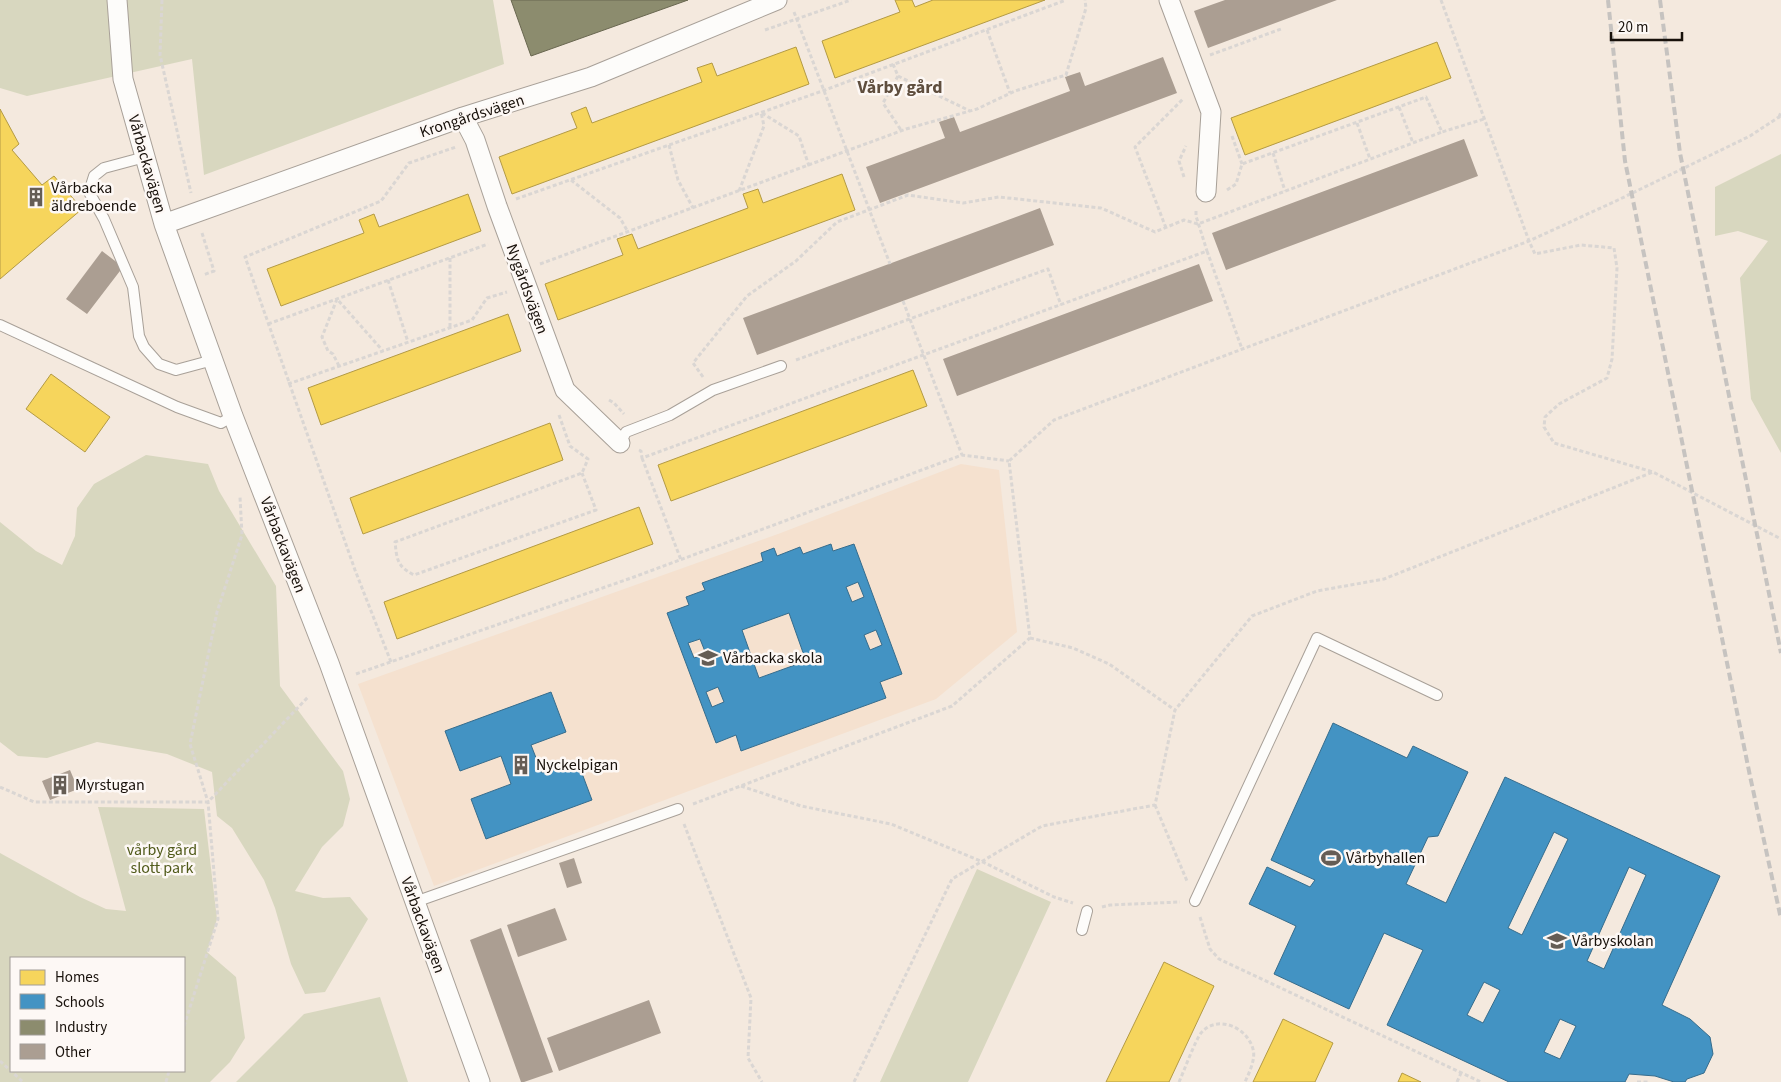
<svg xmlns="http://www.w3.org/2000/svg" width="1781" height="1082" viewBox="0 0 1781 1082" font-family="'Source Sans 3',sans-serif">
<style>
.built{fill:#f5e1cf}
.green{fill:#d8d7bf;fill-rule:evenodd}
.homes{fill:#f6d55c;stroke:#b39a44}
.schools{fill:#4393c3;stroke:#366c8c;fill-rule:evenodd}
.industry{fill:#8c8c6e;stroke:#696750}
.building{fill:#ab9e92}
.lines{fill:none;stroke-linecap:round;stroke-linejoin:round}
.service-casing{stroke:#a8a098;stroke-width:12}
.minor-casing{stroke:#a8a098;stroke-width:21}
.path{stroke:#dad6d3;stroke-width:3;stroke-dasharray:4 2.5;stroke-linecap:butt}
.service{stroke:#fdfcfa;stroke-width:10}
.minor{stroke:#fdfcfa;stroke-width:19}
.rail{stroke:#c6c3c0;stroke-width:4;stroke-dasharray:8 4;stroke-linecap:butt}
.labels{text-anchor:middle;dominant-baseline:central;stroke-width:5;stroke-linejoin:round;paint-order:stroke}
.street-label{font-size:16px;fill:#18110b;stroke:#fdf8f5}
.poi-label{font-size:16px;fill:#18110b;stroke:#fdf8f5;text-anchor:start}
.park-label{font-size:16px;fill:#505a1a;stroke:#fdf8f5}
.neighbourhood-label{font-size:18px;font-weight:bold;fill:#5f4e3e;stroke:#fdf8f5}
</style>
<rect width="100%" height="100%" fill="#f4e9de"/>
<!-- built -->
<path class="built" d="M961 464 999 470 1017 632 936 699 434 886 358 684 778 534Z"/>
<!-- green -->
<path class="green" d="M0 0H493L504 64 204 175 192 59 27 96 0 88Z
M1781 154V453L1751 399 1740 278 1768 241 1738 231 1715 236V187Z
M146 455 208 464 219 491 276 586 280 686 343 771 350 799 343 826 322 847 295 891 323 898 350 897 368 919 325 992 305 994 291 964 275 908 264 880 232 828 217 816 212 772 167 754 97 742 47 758 18 756 0 742V522L36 551 62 565 75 536 77 508 94 484Z
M98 807 204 809 217 919 207 952 236 977 245 1038 230 1062 210 1082H0V853L80 897 106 909 126 911ZM11 958H184V1071H11Z
M977 869 1051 902 968 1082H880Z
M380 997 408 1082H236L304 1014Z"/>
<!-- homes -->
<path class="homes" d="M895 0H912L915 7 933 0H1045L835 78 822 41 900 12Z
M1437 42 1451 78 1245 155 1231 118Z
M796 47 809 84 512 194 499 157 577 128 571 113 586 107 592 123 702 82 697 68 712 63 717 76Z
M0 109 19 144 12 150 42 185 54 176 82 209 0 279Z
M842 174 855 210 558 320 545 284 623 255 617 239 632 234 638 249 748 208 743 194 758 189 763 203Z
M468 194 481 231 281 306 267 269 364 233 359 220 374 214 379 227Z
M508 314 521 351 321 425 308 388Z
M913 370 927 406 671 501 658 465Z
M51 374 110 417 85 452 26 409Z
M550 423 563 460 363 534 350 498Z
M639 507 653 544 397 639 384 602Z
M1164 962 1214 986 1169 1082H1106Z
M1283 1019 1333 1043 1315 1082H1253Z
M1402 1073 1421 1082H1398Z"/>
<!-- schools -->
<path class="schools" d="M831 544 833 551 854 544 902 674 880 682 886 698 741 751 736 735 716 743 667 613 689 605 686 597 705 590 702 583 763 561 761 553 774 548 777 556 800 547 803 554ZM858 582 864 597 852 602 846 587ZM789 613 806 661 759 678 742 630ZM876 630 882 645 870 650 864 635ZM700 639 706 654 694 658 688 643ZM718 687 724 702 712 707 706 692Z
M551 692 566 732 531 745 542 773 577 760 592 800 486 839 471 799 511 784 501 756 460 771 445 731Z
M1333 723 1407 758 1413 746 1468 772 1438 836 1428 837 1406 884 1446 903 1505 777 1720 876 1662 1005 1690 1019 1710 1037 1713 1054 1704 1073 1687 1079 1685 1082H1674L1655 1076 1629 1074 1625 1082H1509L1387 1025 1423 950 1384 933 1349 1009 1274 974 1296 926 1249 904 1267 867 1310 887 1315 880 1271 860ZM1554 832 1568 839 1522 935 1508 928ZM1629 867 1646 875 1604 969 1587 961ZM1484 982 1500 990 1483 1023 1467 1015ZM1560 1019 1576 1026 1560 1059 1544 1052Z"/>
<!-- industry -->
<path class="industry" d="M511 0H688L531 56Z"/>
<!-- building -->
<path class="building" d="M1225 0H1337L1208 48 1194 11Z
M1163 57 1177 93 880 203 866 167 945 138 939 122 954 117 960 132 1070 91 1065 77 1080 72 1085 86Z
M1464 139 1478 176 1226 270 1212 233Z
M1040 208 1054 245 757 355 743 318Z
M102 251 123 267 87 314 66 299Z
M1199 264 1213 301 957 396 943 359Z
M70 770 78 789 50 800 42 781Z
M574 858 582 883 567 888 559 863Z
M555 908 567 940 518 957 507 925Z
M501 928 553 1072 524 1082H521L470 940Z
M649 1000 661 1033 559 1071 547 1038Z"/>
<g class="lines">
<defs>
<path id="service" d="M145 157 104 168 94 176 89 192 104 219 133 287 139 336 144 347 159 364 176 370 213 360
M0 325 177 407 221 423 233 416
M620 443 626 432 670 415 713 390 781 366
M1195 901 1317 638 1437 695
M415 902 678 809
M1082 930 1087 911"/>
<path id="minor" d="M117 0 123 79 164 224 233 416 329 663 480 1082
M1169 0 1211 112 1206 192
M463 117 475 140 497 206 565 390 620 443
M164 224 463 117 591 77 777 0"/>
</defs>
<!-- service casing -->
<use href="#service" class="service-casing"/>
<!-- minor casing -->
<use href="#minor" class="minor-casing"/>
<!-- path -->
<path class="path" d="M162 0 160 55 191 193
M1441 0 1529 241 1535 254 1581 245 1614 248 1617 268 1612 359 1607 378 1559 404 1545 417 1544 427 1554 443 1653 472 1781 539
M794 12 890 264
M765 30 851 0
M987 30 1010 93
M1210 55 1281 29
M893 64 898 76 883 103 901 130
M898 76 970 111
M1399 107 1413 143
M762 113 799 136 809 166
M1779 117 1781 112
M1357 123 1370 159
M1232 136 1242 164
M669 145 678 180 693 208
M1273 153 1285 191
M1184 177 1179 161 1186 146
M571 180 620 218 628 232
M1227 190 1236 184 1242 164 1426 97 1442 132 1484 119
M739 191 764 126 761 112
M516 199 825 90 1066 0
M1196 211V216L1207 251
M1166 228 1135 147 1183 99
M202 233 214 271 203 275
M540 264 906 129 977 109 1015 91 1066 75 1086 8 1085 0
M388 280 408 342
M903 301 962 455
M268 324 488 244
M450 327V258
M796 360 1048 269 1061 305
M339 366 333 354 328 351 322 337 337 299 383 351
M703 377 693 363 747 296 796 261 837 222 908 195 963 203 999 197 1101 208 1155 232 1184 220 1198 224 1442 132
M288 384 472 320 487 298 507 292
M609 400 614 403 624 414
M559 415 570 446 588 459 582 473 395 542C397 560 397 566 414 575L596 510 582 473
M639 450 641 451 642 458 1207 251 1242 349
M642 458 681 560
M1030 638 1073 648 1109 664 1175 710
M391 662 355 570 245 257 381 201 409 163 456 147
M356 674 634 577 962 455 1009 461
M741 786 801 806 891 824 983 862 1054 897 1073 903
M0 787 34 802H208L309 696
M693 804 952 706 1030 638 1009 461 1054 420 1529 241 1618 200 1750 136 1779 117 1781 119
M1155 805 1187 881
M684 824 751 998 748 1058 762 1082
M1102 907 1110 905 1180 902
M1200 917 1210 949 1219 959 1481 1082
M184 1026 218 919 208 802 190 744 217 612 242 535 240 497
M0 1061 23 1082
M166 1082 169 1071
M854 1082 952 879 1042 826 1155 805 1175 710 1252 616 1317 591 1384 579 1653 472
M1179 1082C1184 1071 1195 1041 1201 1033 1217 1014 1247 1027 1253 1049 1256 1059 1249 1073 1245 1082
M1457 1082 1461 1073
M1637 1082H1648"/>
<!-- service -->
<use href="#service" class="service"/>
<!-- minor -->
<use href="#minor" class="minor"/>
<!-- rail -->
<path class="rail" d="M1608 0 1625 161 1750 776 1781 919
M1660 0 1680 153 1781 653"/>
</g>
<!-- icons -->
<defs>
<symbol id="building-bare" viewBox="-9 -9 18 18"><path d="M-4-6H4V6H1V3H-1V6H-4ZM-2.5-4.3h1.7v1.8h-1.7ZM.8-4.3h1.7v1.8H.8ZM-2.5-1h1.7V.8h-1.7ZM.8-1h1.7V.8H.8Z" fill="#655d55" stroke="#fdf8f5" stroke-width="2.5" paint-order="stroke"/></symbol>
<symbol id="school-bare" viewBox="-9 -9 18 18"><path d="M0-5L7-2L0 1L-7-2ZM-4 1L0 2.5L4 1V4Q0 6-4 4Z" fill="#655d55" stroke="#fdf8f5" stroke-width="2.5" paint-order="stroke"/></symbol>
<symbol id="stadium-bare" viewBox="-9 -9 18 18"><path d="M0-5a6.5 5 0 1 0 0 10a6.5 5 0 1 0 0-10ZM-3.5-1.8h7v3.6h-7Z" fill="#655d55" stroke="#fdf8f5" stroke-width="2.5" paint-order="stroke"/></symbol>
</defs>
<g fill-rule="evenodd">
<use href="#building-bare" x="22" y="183" width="28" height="28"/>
<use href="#school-bare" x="694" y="644" width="28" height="28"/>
<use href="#building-bare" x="507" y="751" width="28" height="28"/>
<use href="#building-bare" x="46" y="771" width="28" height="28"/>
<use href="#stadium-bare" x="1317" y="844" width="28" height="28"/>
<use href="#school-bare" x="1543" y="927" width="28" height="28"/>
</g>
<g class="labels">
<!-- street labels -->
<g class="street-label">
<text transform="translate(472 116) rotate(-18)">Krongårdsvägen</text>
<text transform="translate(147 164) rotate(74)">Vårbackavägen</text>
<text transform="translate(527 289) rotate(70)">Nygårdsvägen</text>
<text transform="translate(283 545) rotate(69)">Vårbackavägen</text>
<text transform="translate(423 925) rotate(70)">Vårbackavägen</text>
</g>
<!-- poi labels -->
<g class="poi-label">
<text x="51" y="188">Vårbacka<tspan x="51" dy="18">äldreboende</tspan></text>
<text x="723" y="658">Vårbacka skola</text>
<text x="536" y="765">Nyckelpigan</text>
<text x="75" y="785">Myrstugan</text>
<text x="1346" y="858">Vårbyhallen</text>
<text x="1572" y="941">Vårbyskolan</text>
</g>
<!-- park labels -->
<g class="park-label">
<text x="162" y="850">vårby gård<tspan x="162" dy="18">slott park</tspan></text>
</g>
<!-- neighbourhood labels -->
<g class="neighbourhood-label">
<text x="900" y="87">Vårby gård</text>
</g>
</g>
<!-- legend -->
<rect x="10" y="957" width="175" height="115" fill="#fdf8f5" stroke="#a19c97"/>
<rect x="20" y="970" width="25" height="15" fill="#f6d55c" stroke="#a19c97"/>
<text x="55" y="982" font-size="15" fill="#18110b">Homes</text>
<rect x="20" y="994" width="25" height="15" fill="#4393c3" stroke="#a19c97"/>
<text x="55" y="1007" font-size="15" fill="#18110b">Schools</text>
<rect x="20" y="1020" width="25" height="15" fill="#8c8c6e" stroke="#a19c97"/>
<text x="55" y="1032" font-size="15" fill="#18110b">Industry</text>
<rect x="20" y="1044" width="25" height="15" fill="#ab9e92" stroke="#a19c97"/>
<text x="55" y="1057" font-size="15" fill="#18110b">Other</text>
<!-- scale -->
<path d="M1611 32v8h71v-8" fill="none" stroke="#18110b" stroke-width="2.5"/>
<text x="1618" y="32" font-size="15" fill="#18110b" stroke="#fdf8f5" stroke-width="4" paint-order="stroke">20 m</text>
</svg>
